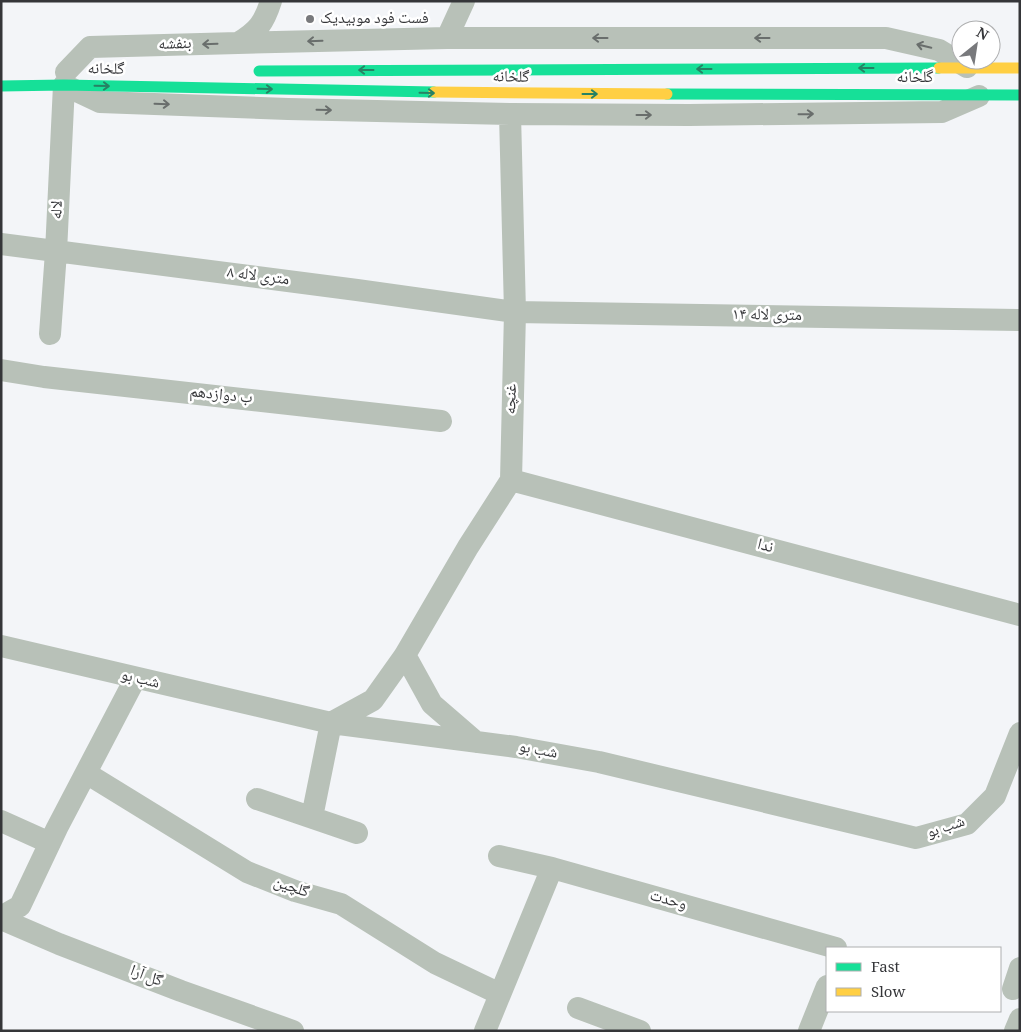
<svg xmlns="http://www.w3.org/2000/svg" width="1021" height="1032" viewBox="0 0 1021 1032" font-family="Georgia,'Noto Naskh Arabic',serif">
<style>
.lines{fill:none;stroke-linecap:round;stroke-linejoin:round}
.street{stroke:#b8c1b8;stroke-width:22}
.fast{stroke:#16e098;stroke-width:11}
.slow{stroke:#ffcf43;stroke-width:11}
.oneway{stroke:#696e6c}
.oneway2{stroke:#278264}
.poi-dot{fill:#78797c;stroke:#fff;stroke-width:2}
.labels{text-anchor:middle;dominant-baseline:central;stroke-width:5;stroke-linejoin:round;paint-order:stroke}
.poi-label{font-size:16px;fill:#353639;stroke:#fff;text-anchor:start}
.street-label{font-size:16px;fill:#353639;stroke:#fff}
</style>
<rect width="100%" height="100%" fill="#f3f5f8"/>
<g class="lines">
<!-- street -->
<path class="street" d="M447 38 464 1
M238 43 447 38H886L939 50 967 67
M66 72 90 47 238 43C258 31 264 23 271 1
M1 244 357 290 515 312 1020 320
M50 334 56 252 64 85 100 102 288 109 510 114 689 115 942 112 979 96
M1 370 44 377 441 421
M511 480 1020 615
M1 646 331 723 516 747 599 762 916 838 967 824 995 796 1020 733
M405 655 432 704 476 742
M86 773 247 872 295 891 341 904 435 963 500 994
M257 799 357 833
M312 817 331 723 373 700 405 655 468 547 511 480 515 312 510 114
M1 821 50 843
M499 856 552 868 836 948
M1 917 20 906 57 828 135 679
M1 919 59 944 181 991 293 1031
M1013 989 1020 968
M578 1008 640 1031
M485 1031 552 868
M809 1031 827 986
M1015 1031 1020 1019"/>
<!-- fast -->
<path class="fast" d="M259 71 939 68
M1 86 64 85 434 92
M667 94 1020 95"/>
<!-- slow -->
<path class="slow" d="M939 68H1020
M434 92 667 94"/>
</g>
<!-- one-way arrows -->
<defs><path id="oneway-shaft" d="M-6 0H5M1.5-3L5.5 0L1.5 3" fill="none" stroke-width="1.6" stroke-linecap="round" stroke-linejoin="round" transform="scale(1.25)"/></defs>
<g class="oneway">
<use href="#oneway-shaft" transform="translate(600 38) rotate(180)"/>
<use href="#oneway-shaft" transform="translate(762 38) rotate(180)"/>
<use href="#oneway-shaft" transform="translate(315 41) rotate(178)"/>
<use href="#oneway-shaft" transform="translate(210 44) rotate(178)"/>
<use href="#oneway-shaft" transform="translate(924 46) rotate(-167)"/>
<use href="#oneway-shaft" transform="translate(162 104) rotate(2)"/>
<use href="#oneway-shaft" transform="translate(324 110) rotate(1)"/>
<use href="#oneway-shaft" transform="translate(806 114) rotate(-1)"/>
<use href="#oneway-shaft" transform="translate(644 115)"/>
</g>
<g class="oneway2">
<use href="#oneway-shaft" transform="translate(866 68) rotate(180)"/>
<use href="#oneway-shaft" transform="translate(704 69) rotate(180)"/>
<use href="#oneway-shaft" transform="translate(366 70) rotate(180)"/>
<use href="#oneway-shaft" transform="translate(102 86) rotate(1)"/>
<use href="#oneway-shaft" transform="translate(265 89) rotate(1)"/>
<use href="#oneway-shaft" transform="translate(427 93) rotate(1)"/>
<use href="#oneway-shaft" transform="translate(590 94)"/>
</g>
<!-- markers -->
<circle class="poi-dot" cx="310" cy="19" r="5"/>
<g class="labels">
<!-- poi labels -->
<g class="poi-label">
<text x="320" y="19">فست فود موبیدیک</text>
</g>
<!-- street labels -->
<g class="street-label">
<text transform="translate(175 45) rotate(-2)">بنفشه</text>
<text transform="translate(106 70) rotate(1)">گلخانه</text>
<text transform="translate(511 78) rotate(1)">گلخانه</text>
<text x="915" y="78">گلخانه</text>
<text transform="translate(58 210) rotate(-87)">لاله</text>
<text transform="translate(258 277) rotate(7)">۸ متری لاله</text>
<text transform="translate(767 316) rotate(1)">۱۴ متری لاله</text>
<text transform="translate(221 396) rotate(6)">ب دوازدهم</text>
<text transform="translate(512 399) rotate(-88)">غنچه</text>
<text transform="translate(765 547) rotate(15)">ندا</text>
<text transform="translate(140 680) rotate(13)">شب بو</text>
<text transform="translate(538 751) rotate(10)">شب بو</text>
<text transform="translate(946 828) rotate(-19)">شب بو</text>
<text transform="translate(291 888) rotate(19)">گلچین</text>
<text transform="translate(668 901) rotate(16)">وحدت</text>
<text transform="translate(146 977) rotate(21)">گل آرا</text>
</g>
</g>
<!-- border -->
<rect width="1021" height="1032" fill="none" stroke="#353639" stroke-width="5"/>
<!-- legend -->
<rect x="826" y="947" width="175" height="65" fill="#ffffff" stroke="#aeafb0"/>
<rect x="836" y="963" width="25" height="8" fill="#16e098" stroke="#aeafb0"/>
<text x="871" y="972" font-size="15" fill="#353639">Fast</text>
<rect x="836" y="988" width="25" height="8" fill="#ffcf43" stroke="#aeafb0"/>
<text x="871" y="997" font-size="15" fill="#353639">Slow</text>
<!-- north arrow -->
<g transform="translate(976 45) rotate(30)"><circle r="24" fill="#ffffff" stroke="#aeafb0"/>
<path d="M0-4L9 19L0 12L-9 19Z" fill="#78797c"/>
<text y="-8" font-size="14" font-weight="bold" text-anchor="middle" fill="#353639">N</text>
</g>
</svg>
